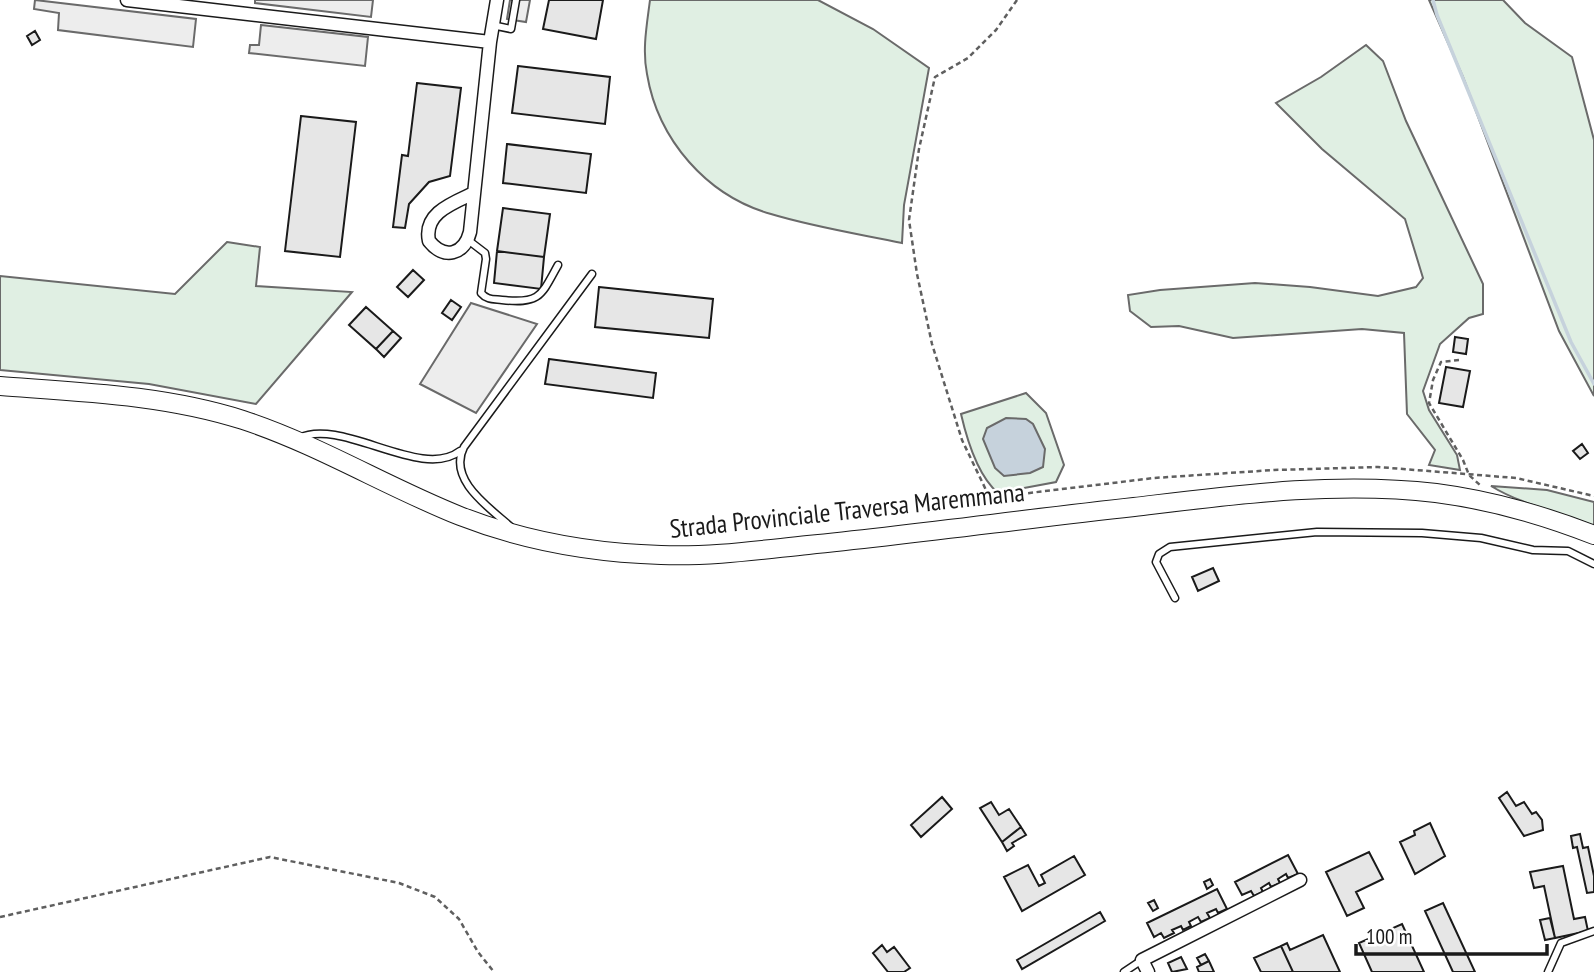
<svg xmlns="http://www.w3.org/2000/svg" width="1594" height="972" viewBox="0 0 1594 972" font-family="'PT Sans Narrow',sans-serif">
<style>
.green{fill:#e0efe3;stroke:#6a6a6a;stroke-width:2}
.parking{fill:#ededed;stroke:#6a6a6a;stroke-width:2}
.water{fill:#c6d2dc;stroke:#6a6a6a;stroke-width:2}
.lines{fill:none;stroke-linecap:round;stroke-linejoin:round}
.stream{stroke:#c6d2dc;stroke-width:3.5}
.building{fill:#e6e6e6;stroke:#1a1a1a;stroke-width:2}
.service-casing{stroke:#1a1a1a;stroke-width:9}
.minor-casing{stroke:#1a1a1a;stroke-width:15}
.primary-casing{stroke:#1a1a1a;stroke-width:20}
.path{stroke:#5f5f5f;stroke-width:2.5;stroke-dasharray:5 3.5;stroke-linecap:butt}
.service{stroke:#fff;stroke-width:6}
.minor{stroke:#fff;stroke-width:12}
.primary{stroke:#fff;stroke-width:18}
.labels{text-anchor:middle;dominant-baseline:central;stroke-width:5;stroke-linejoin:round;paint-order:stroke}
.street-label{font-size:26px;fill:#1a1a1a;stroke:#fff}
</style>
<rect width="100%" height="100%" fill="#fff"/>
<!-- green -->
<path class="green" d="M650 0H818L873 29 929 68 904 205 902 243C859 234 814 227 771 214 707 196 658 140 647 74 642 50 647 24 650 0Z
M1429 0H1503L1525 23 1572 57 1594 140V396L1559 331 1463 77Z
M1366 45 1383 61 1406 121 1483 284V314L1469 318 1440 344 1423 391 1429 410 1457 455 1460 470 1429 465 1435 450 1407 414 1404 333 1362 329 1233 338 1179 326 1151 327 1130 311 1128 295 1160 290 1255 283 1310 287 1378 296 1416 287 1423 278 1405 219 1322 149 1276 103 1321 77Z
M227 242 260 247 256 286 352 292 256 404 149 384 0 370V276L175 294Z
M1026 393 1046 413 1064 465 1056 482 998 493C977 475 967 440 961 414Z
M1491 486 1547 490 1594 502V526C1560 512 1522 505 1491 486Z"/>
<!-- parking -->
<path class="parking" d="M35 0 196 19 193 47 58 30 59 13 34 9Z
M255 0H373L371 17 255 3Z
M510 0H530L526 22 507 19Z
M261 25 368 37 365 66 249 53 250 45H259Z
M471 303 537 324 476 413 420 384Z"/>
<!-- water -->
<path class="water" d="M1006 418 1026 419 1033 424 1045 449 1043 467 1030 473 1004 476 995 468 983 439 987 428Z"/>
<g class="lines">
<!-- stream -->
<path class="stream" d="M1433 0 1437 15 1571 342 1594 384"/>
</g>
<!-- building -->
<path class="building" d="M549 0H603L596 39 543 29Z
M35 31 40 40 32 45 27 36Z
M518 66 610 77 605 124 512 113Z
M417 83 461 88 450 176 429 182 409 204 405 228 393 227 402 155 408 156Z
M301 116 356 122 340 257 285 251Z
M507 144 591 154 586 193 503 183Z
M503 208 550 214 544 257 497 251Z
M497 251 544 257 541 289 494 283Z
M413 270 424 280 408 297 397 287Z
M599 287 713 299 709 338 595 327Z
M451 300 461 307 452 320 442 313Z
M366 307 393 331 376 349 349 325Z
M393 331 401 338 384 357 376 349Z
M1455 337 1468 339 1466 354 1453 352Z
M549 359 656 373 653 398 545 384Z
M1446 367 1470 371 1463 407 1439 403Z
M1582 444 1588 453 1580 459 1573 451Z
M1213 568 1219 581 1198 591 1192 577Z
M1507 792 1516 806 1524 802 1532 814 1536 812 1542 820 1543 830 1524 836 1499 798Z
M942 797 952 809 921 837 911 825Z
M991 802 999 815 1009 809 1021 827 1002 842 980 808Z
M1430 823 1445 856 1415 874 1400 842 1415 835 1414 831Z
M1021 827 1026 835 1012 843 1014 846 1007 851 1002 842Z
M1580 834 1583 848 1588 847 1594 876V892L1587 893 1577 847 1573 848 1571 836Z
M1369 852 1383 879 1356 892 1364 908 1347 916 1326 872Z
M1288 855 1298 874 1288 878 1286 874 1278 879 1280 883 1271 887 1269 883 1261 888 1263 892 1254 896 1251 891 1242 895 1235 882Z
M1074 856 1085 875 1022 911 1004 877 1028 865 1039 886 1045 883 1041 875Z
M1563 866 1574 919 1585 917 1588 931 1555 938 1544 886 1534 888 1530 872Z
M1210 879 1213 885 1207 889 1204 882Z
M1217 889 1227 909 1218 913 1216 909 1207 913 1210 918 1201 922 1198 917 1189 922 1191 926 1183 930 1181 926 1172 930 1174 933 1164 938 1161 933 1154 937 1147 923Z
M1154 900 1158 908 1153 911 1148 903Z
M1443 903 1475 972H1453L1425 911Z
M1100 912 1105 921 1022 969 1017 960Z
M1550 918 1555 938 1545 940 1540 920Z
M1402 924 1424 972H1372L1359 943Z
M1323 935 1340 972H1293L1281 946 1287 943 1290 950Z
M882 945 887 952 894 947 910 968 904 972H888L873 953Z
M1281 946 1293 972H1261L1254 958Z
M1205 954 1209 961 1201 965 1197 958Z
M1181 957 1187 969 1172 972 1168 963Z
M1209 961 1214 972H1199L1197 967Z"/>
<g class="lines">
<defs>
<path id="service" d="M492 25 511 29 516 0
M468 240 485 253 486 259 481 293C487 300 493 299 502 300 540 304 541 296 558 265
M299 438C342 417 421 481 460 451
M511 527C490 508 447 480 464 447L592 274
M1175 598 1156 562 1159 554 1170 547 1317 532 1422 533 1481 538 1533 550 1568 551 1594 564
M1124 972 1142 960
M1548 972 1561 943 1594 931"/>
<path id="minor" d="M127 0 490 42
M474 193C453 203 423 213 429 241 444 260 464 255 470 232L490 42 497 0
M1148 972 1142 960 1300 880"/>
<path id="primary" d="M0 386C81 392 165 395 243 420 319 445 387 487 460 516 524 541 593 553 661 555 710 557 759 550 808 545 917 534 1025 519 1134 507 1234 495 1335 481 1436 493 1490 500 1543 515 1594 535"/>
</defs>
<!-- service casing -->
<use href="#service" class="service-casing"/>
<!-- minor casing -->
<use href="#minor" class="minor-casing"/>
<!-- primary casing -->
<use href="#primary" class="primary-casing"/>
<!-- path -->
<path class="path" d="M1017 0 996 30 968 58 935 77 919 149 909 220 917 274 932 344 962 440 986 490 996 497 1154 478 1274 470 1378 467 1516 478 1594 496
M1459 360 1441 362 1433 380 1429 403 1463 460 1469 475 1481 486
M0 917 270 857 399 883 435 897 459 919 478 952 494 972"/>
<!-- service -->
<use href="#service" class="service"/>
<!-- minor -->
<use href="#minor" class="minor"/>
<!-- primary -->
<use href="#primary" class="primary"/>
</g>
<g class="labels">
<!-- street labels -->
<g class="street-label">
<text transform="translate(847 510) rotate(-6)">Strada Provinciale Traversa Maremmana</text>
</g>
</g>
<!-- scale -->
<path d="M1356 944v10h191v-10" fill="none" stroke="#1a1a1a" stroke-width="3.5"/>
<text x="1366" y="944" font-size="21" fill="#1a1a1a" stroke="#ffffff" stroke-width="5" paint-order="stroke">100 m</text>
</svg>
